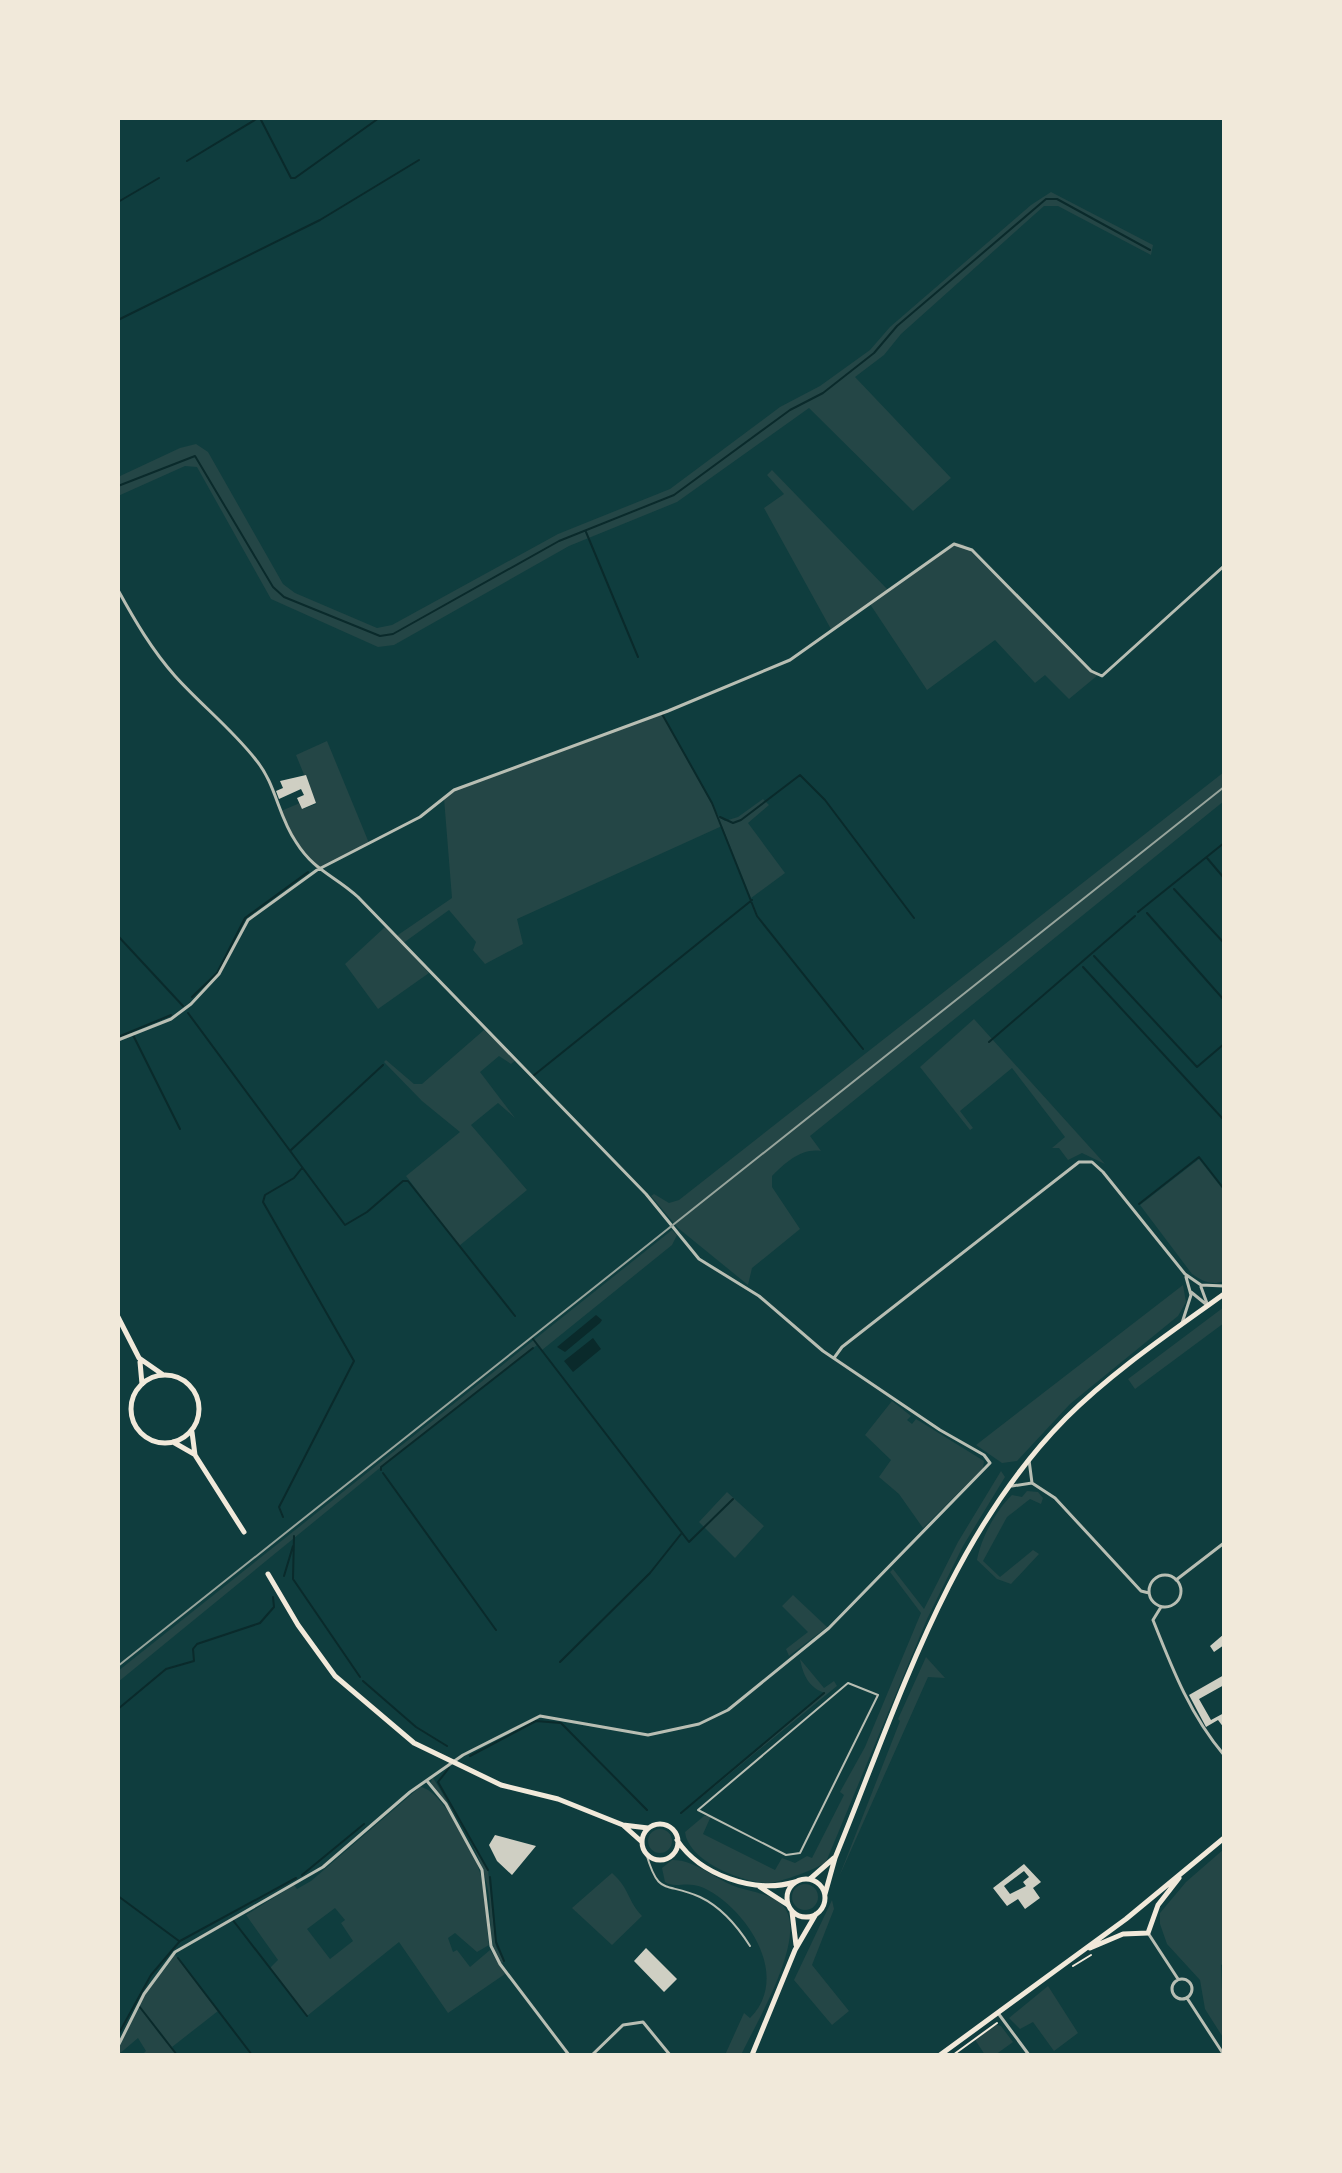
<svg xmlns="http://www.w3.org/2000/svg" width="1342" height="2173" viewBox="0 0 1342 2173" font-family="Ubuntu,sans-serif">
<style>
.green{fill:#244646;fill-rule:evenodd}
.water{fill:#0a2a2b}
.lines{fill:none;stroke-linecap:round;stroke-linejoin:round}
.stream{stroke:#0a2a2b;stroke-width:2}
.building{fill:#cfcfc3;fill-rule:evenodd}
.path{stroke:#f1e9da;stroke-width:2}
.service{stroke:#b8beb3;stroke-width:2}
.minor{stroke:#b8beb3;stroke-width:3}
.secondary{stroke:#f1e9da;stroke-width:5}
.primary{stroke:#f1e9da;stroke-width:5}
.rail{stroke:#97a49c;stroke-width:2}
</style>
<rect width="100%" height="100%" fill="#0f3d3e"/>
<!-- green -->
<path class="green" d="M1051 192 1153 245 1151 255 1058 206H1044L901 334 884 355 855 377 951 478 913 511 809 408 677 502 569 546 394 645 378 647 271 599 197 467 185 466 118 496V477L180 448 196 444 208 452 283 584 295 593 377 628 392 625 558 534 670 489 780 407 820 386 870 350 890 327 1031 205Z
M772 470 888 590 957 543 963 544 1098 675 1069 699 1045 675 1035 683 995 640 927 690 870 604 832 631 764 508 784 494 767 475Z
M662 713 719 817 725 821 738 817 763 799 769 805 748 823 785 873 751 898 722 826 517 919 523 944 485 964 473 950 476 942 449 910 402 944 429 973 378 1009 345 964 385 927 395 937 452 898 444 798 454 790Z
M327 741 369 843 317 870 292 836 281 811 300 803 303 809 316 804 296 755Z
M1224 772V801L810 1136 821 1151C801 1148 785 1163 772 1176V1187L800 1229 752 1268 748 1285 678 1228 651 1196 654 1194 669 1203 679 1200Z
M974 1019 1105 1164 1082 1153 1068 1160 1059 1148H1052L1065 1137 1012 1068 960 1111 973 1128 970 1130 920 1067Z
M484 1030 516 1060 511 1064 499 1056 480 1072 515 1118 498 1103 471 1125 527 1190 459 1246 406 1176 460 1132 422 1101 384 1062 386 1060 414 1084H422Z
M1199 1159 1224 1191V1281C1212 1286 1202 1281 1192 1274L1140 1205Z
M672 1230 677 1235 672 1245 542 1350 537 1345 381 1467 118 1682V1671Z
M1183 1285 1186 1302 1178 1316 1070 1404 1017 1461 1002 1463 976 1445Z
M1224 1307V1323L1135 1389 1128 1379Z
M892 1401 911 1416 907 1420 912 1424 916 1419 984 1461 983 1468 923 1528 899 1494 879 1477 891 1460 865 1435Z
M1001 1471 1005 1477 963 1546 927 1619 826 1862C819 1868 777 1884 767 1883 741 1882 688 1861 685 1832L704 1816H711L703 1834 775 1870 782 1858 795 1863 807 1856 812 1858 844 1795 840 1792 865 1747 921 1613 890 1572 893 1569 924 1609 958 1542Z
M1027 1491 1038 1492 1043 1498 1041 1504 1030 1499 1007 1517 983 1561 1000 1577 1033 1550 1039 1554 1011 1584 997 1579 977 1560C981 1538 996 1510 1012 1495L1022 1497Z
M727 1492 764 1526 735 1558 699 1522Z
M793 1595 827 1627 789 1656 786 1649 808 1632 782 1606Z
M926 1657 945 1678 928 1677 839 1877 900 1721 898 1719Z
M800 1659 824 1688 834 1681 837 1686 682 1813 825 1693C809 1688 803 1675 800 1659Z
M432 1776 488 1870 496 1947 504 1961 501 1964C486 1940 493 1912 487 1885 480 1850 454 1810 431 1783Z
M420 1787C441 1788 477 1856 481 1876 486 1899 486 1922 489 1945L477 1952 455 1933 448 1938 453 1952 457 1950 470 1967 490 1950 505 1974 448 2013 399 1942 307 2016 270 1968 278 1960 246 1915 294 1885 297 1889 311 1881ZM335 1908 345 1920 341 1923 353 1941 330 1959 307 1929Z
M648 1841a12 12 0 1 1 24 0a12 12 0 1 1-24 0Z
M1224 1849V1963L1221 1965 1224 2039 1205 2009 1200 1980 1167 1944 1160 1924V1913L1186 1882Z
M672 1860C693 1859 714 1878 734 1886 749 1892 773 1893 784 1907 808 1937 756 2023 741 2055H725L744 2013 750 2018C792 1976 746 1908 704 1888 686 1880 676 1889 665 1882L662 1868Z
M612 1873C630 1889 627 1900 642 1916L612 1945 572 1908Z
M792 1897a13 13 0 1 1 26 0a13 13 0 1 1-26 0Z
M832 1900 834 1909 812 1965 849 2011 832 2025 794 1980Z
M175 1955 218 2011 172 2047 177 2055H142L146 2051 138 2038 118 2055C118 2025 158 1979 175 1955Z
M1048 1986 1078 2033 1054 2051 1033 2022 1020 2029 1009 2018Z
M994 2024 1001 2026 1013 2042 995 2055H985L974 2038Z"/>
<!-- water -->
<path class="water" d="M596 1315 602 1320 600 1323 565 1352 557 1347Z
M593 1338 601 1349 573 1372 564 1361Z"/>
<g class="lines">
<!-- stream -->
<path class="stream" d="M260 118 291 178H295L379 118
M187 161 258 118
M118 202 159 178
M118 320 320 220 419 160
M118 486 195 456 273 587 284 597 380 636 393 634 559 541 674 495 790 410 823 393 874 353 897 326 1046 199H1057L1150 250
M586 532 638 657
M662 714 712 803 757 916 863 1049
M720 817 733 823 741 820 800 775 825 800 914 918
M1207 858 1224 878
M1174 889 1224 943
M1138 912 1224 843
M1147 913 1224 1000
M118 936 183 1006
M1094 956 1197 1067 1224 1044
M1083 967 1223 1119
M192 997 217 973 245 918 308 872
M188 1013 345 1225 367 1212 403 1181H408L515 1316
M132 1033 180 1129
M118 1037 171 1015
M989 1042 1135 916
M533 1076 752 900
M291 1150 383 1065
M1139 1204 1199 1157 1224 1189
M533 1339 689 1542 733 1499
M381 1470V1467L533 1348
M383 1473 496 1630
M283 1517 279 1507 354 1361 263 1202 265 1195 294 1178 302 1168
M294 1536 293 1579 360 1677
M284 1576 293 1546
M560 1662 650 1573 681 1534
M363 1681 416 1727 447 1746
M118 1709 166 1669 194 1661 193 1649 197 1644 260 1623 274 1607 273 1597
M118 1753V1755
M470 1756 536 1721 561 1723 647 1810
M449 1768 438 1782 488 1870
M681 1813 824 1693
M302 1875 364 1824
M490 1877 496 1942 504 1961
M118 1896 179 1941
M232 1919 307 2016
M178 1958 252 2055
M139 2006 177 2055
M118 2035 151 1975 180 1941 296 1878"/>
</g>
<!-- building -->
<path class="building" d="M306 775 316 803 302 809 297 798 304 795 301 789 279 799 276 791 283 788 280 781Z
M1224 1634V1645L1214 1652 1210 1646Z
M1224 1675V1685L1199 1699 1211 1720 1224 1713V1728L1218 1720 1206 1727 1189 1695Z
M495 1835 536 1846 512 1875 497 1861 489 1845Z
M1024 1864 1041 1882 1033 1888 1040 1898 1025 1909 1018 1899 1007 1906 993 1888ZM1024 1871 1029 1877 1023 1882 1026 1886 1010 1894 1004 1886Z
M646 1948 677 1979 664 1992 634 1961Z"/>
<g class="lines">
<!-- path -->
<path class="path" d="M1073 1966 1091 1955
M953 2055 997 2023"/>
<!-- service -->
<path class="service" d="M848 1683 878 1695 800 1853 786 1855 698 1810Z
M646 1853C659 1898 665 1881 700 1897 721 1907 738 1927 750 1946"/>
<!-- minor -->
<path class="minor" d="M118 590C135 621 152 650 175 676 201 705 232 729 256 760 276 784 278 816 296 842 314 871 334 875 358 897L646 1194 699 1259 759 1296 823 1351 940 1430 984 1455 990 1463 829 1628 728 1710 699 1724 648 1735 540 1716 463 1755 410 1792 323 1867 175 1952 144 1994 118 2046
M118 1040 171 1019 191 1004 219 974 248 920 317 870 420 817 454 790 668 711 790 660 954 544 972 550 1091 671 1102 676 1224 566
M1201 1287 1208 1306
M1191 1292 1207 1305
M1182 1323 1191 1295 1186 1277
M834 1358 842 1347 1079 1162H1092L1103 1172 1185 1274 1201 1285 1224 1286
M1029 1460 1032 1483
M1012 1486 1032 1483 1055 1498 1141 1591 1149 1593
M1149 1591a16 16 0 1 1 32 0a16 16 0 1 1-32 0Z
M1176 1580 1224 1543
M1161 1607 1153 1620C1172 1668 1190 1715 1224 1755
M427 1781 446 1804 482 1870 491 1946 500 1964 569 2055
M1148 1933 1178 1979
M1172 1989a10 10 0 1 1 20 0a10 10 0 1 1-20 0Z
M1187 1998 1224 2055
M998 2013 1029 2055
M592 2055 623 2025 643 2022 670 2055"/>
<!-- secondary -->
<path class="secondary" d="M118 1317 139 1358 162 1374
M140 1362 142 1384
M131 1409a34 34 0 1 1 68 0a34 34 0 1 1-68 0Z
M192 1432 195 1455 244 1532
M173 1442 194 1454
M268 1574 298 1625 335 1676 414 1743 501 1785 558 1799 623 1825 648 1828
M642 1842a18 18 0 1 1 36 0a18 18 0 1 1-36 0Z
M624 1826 642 1842
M677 1840C700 1875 754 1894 795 1882
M760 1887 788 1905
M1090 1948 1123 1934 1148 1933 1158 1905 1179 1878
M940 2055 1126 1919 1224 1838"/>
<!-- primary -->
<path class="primary" d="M787 1898a19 19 0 1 1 38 0a19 19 0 1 1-38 0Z
M810 1879 834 1858
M825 1894 835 1858C897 1707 948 1537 1066 1418 1113 1371 1170 1333 1224 1294
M792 1912 796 1945
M752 2055 795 1950 816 1914"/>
<!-- rail -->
<path class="rail" d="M118 1666 1224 787"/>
</g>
<!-- border -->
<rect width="1342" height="2173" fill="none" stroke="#f1e9da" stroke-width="240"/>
</svg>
